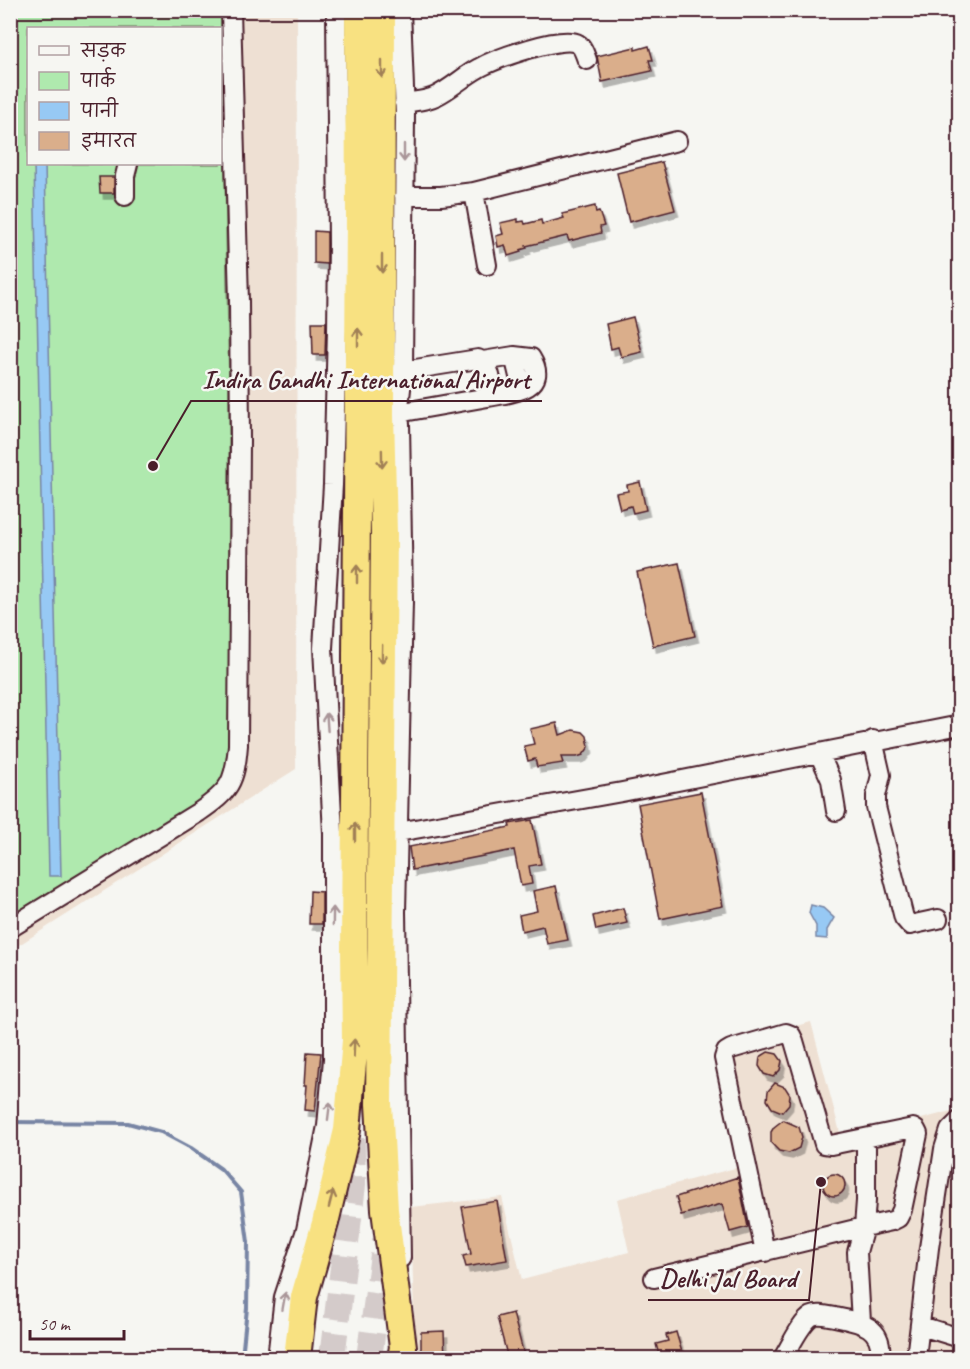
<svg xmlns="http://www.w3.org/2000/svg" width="970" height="1369" viewBox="0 0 970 1369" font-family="Caveat,'Playpen Sans Deva',sans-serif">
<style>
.built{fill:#eee0d3;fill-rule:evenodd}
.green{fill:#afe9ae;stroke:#7c846c;stroke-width:1.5;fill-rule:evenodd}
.water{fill:#97c9f4;stroke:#7885a4;stroke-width:1.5}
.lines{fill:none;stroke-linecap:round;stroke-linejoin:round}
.stream{stroke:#7885a4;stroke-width:4}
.building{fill:#daae8b;stroke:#4a1f2b;stroke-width:1.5;filter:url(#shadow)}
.highway-tunnel{stroke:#d4cbca;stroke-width:26;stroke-dasharray:26 13;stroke-linecap:butt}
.minor-casing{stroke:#4a1f2b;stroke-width:22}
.highway-casing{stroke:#4a1f2b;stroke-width:30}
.minor{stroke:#f6f6f2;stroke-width:18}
.highway{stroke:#f8e181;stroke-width:26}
.oneway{stroke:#a18056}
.oneway2{stroke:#a99598}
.leader{fill:none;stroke:#4a1f2b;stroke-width:2}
.callout-dot{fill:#4a1f2b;stroke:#f6f6f2;stroke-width:2}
.callout-label{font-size:26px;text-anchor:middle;font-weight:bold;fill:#4a1f2b;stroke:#f6f6f2;stroke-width:5;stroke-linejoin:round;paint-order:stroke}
</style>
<defs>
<filter id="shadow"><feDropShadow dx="3.5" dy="6" stdDeviation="0" flood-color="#0004"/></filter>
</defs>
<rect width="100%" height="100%" fill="#f6f6f2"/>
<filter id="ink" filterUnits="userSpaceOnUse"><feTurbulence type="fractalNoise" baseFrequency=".0167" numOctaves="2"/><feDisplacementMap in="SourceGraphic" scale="12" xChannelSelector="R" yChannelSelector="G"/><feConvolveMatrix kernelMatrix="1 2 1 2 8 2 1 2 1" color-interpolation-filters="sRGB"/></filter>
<g filter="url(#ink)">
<!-- built -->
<path class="built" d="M11 11H297L296 769 11 950ZM28 28H220V164H28Z
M811 1022 842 1140 959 1109V1358H415L411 1207 502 1197 522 1280 629 1252 617 1199 743 1166 720 1046Z"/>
<!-- green -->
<path class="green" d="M11 11H222L229 384 230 763 217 791 67 886 11 917ZM28 28H220V164H28Z"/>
<!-- water -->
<path class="water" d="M34 164H45L61 876H49Z
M811 905 823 908 834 918 827 930V939L816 938V926L809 913Z"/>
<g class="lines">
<!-- stream -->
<path class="stream" d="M10 1122 128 1123 161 1132 191 1148 221 1169 241 1192 248 1242 247 1308 242 1358"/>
</g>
<!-- building -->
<path class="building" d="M649 46 653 60H649L652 71 602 82 597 56 635 47V50Z
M662 162 675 210 629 222 617 173Z
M99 177H114V193H100Z
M595 206 596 213 599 212 600 214 604 226 600 227 601 233 569 241 567 236 526 246 527 248 520 250 521 252 508 256 505 245 498 247 496 236 503 234 500 223 518 219V222L524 221 525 224 541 220 542 224 564 218 562 214Z
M314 231 327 232V264L314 263Z
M633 317 642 352 621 357 618 347 611 349 606 324Z
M312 322H326L325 355H313Z
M640 482 646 510 633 513 631 506 620 509 616 493 628 491 627 485Z
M679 563 695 636 653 646 637 572Z
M557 723 560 735 573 730 583 732 587 736 589 747 583 755 577 757H561L563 763 537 767 535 759 528 761 524 746 534 744 530 729Z
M701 792 723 906 660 919 638 804Z
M532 820 541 864 529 866 532 884 521 886 514 850 412 870 409 847 510 827 509 824Z
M556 886 568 940 547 944 543 926 522 931 519 915 537 911 533 891Z
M310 891 322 892V924H309Z
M623 908 627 923 596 930 593 916Z
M307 1052 321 1053 315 1111 305 1110 307 1085H305Z
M768 1052 777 1054 782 1061 780 1070 773 1077 764 1074 759 1066 760 1057Z
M775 1083 785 1087 790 1095 789 1104 782 1112 772 1108 767 1100 768 1091Z
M783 1120 799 1127 802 1137 799 1148 789 1153 779 1151 771 1143V1132L774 1127Z
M823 1185a11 11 0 1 1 22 0a11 11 0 1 1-22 0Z
M738 1177 748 1227 730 1232 722 1204 681 1215 676 1197Z
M497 1201 507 1260 466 1267 463 1256 471 1254 462 1207Z
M513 1313 525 1359H508L497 1317Z
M444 1331 445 1359H421V1332Z
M676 1332 684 1359H660L656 1344 668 1341 666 1335Z"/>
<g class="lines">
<!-- highway-tunnel -->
<path class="highway-tunnel" d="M345 337V439
M394 379 396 62
M332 1358 353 1185 352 1126
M369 1358 385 1240"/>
<defs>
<path id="minor" d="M404 103C415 101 426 101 436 96 452 88 464 76 479 68 495 59 563 34 578 44 583 47 585 55 587 60
M474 192 487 265
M125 196V176L128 164
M404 196H441L474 192 677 141
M514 356 522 389
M483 361 514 356 531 358C551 390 509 393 488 397
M398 413 488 397 491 395C494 384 489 363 478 359L403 371
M381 415 398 416 400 424 403 601 396 912 401 1258
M398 416 403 371 405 114 401 10
M873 740 881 775 876 796V807L904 918 910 925 938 919
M819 753 831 780 836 811
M387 834 622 792 960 725
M10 928 199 812C230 791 235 782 238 745L240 441 239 301 231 10
M654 1278 864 1227 892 1221 898 1218 902 1210 918 1134 916 1130 913 1128 831 1145 824 1144 794 1041 791 1035 786 1033 731 1049 726 1052 724 1058 765 1252
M861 1322 857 1252 864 1227 866 1201V1138
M921 1326 960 1338
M277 1358 284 1297 306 1230 327 1126 333 1059V833L323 648 333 485 337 330 338 244 336 10
M783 1358C790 1347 801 1322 812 1316 819 1313 828 1316 835 1317 860 1322 884 1326 880 1358
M916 1358 929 1248 944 1149 950 1130 960 1120"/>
<path id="highway" d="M382 10 381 415 384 533 379 1104 385 1210 403 1347 401 1358
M297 1358 304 1297 325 1223 347 1130 355 1041 354 949 359 216 358 10"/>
</defs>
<!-- minor casing -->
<use href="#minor" class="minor-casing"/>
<!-- highway casing -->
<use href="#highway" class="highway-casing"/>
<!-- minor -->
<use href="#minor" class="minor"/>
<!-- highway -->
<use href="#highway" class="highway"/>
</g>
<!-- one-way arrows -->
<defs><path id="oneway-shaft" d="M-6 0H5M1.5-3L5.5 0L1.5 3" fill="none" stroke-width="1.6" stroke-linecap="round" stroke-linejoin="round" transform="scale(1.5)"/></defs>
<g class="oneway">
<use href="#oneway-shaft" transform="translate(382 69) rotate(90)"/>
<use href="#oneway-shaft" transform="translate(382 264) rotate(90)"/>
<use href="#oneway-shaft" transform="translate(358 337) rotate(-90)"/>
<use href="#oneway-shaft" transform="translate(382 459) rotate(89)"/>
<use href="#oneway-shaft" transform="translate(357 574) rotate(-90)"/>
<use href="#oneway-shaft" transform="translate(382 654) rotate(91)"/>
<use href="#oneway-shaft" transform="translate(355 832) rotate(-90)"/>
<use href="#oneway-shaft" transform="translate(354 1048) rotate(-88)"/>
<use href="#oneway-shaft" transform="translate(331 1199) rotate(-76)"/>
</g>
<g class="oneway2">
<use href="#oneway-shaft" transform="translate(404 153) rotate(90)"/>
<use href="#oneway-shaft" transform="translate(327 722) rotate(-94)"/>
<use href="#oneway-shaft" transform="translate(333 916) rotate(-89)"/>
<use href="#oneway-shaft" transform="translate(329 1111) rotate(-83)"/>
<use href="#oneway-shaft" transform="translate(284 1301) rotate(-80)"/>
</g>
</g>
<!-- callouts -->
<path class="leader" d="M153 466L191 401H542M821 1182L809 1300H648"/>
<g class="callout-dot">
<circle cx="153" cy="466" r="6"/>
<circle cx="821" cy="1182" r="6"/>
</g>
<g class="callout-label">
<text x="366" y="388">Indira Gandhi International Airport</text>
<text x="728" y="1287">Delhi Jal Board</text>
</g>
<!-- margin -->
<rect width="970" height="1369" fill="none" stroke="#f6f6f2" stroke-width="36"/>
<rect x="18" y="18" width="934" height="1333" fill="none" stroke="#4a1f2b" stroke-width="2" filter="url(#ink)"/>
<!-- legend -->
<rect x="27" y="27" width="195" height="138" fill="#f6f6f2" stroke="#b1a0a2" stroke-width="1.5"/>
<rect x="39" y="46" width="30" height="9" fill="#f6f6f2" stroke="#b1a0a2" stroke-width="1.5"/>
<text x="81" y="57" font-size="18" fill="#4a1f2b">सड़क</text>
<rect x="39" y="72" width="30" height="18" fill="#afe9ae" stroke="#b1a0a2" stroke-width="1.5"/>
<text x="81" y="87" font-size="18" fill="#4a1f2b">पार्क</text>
<rect x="39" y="102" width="30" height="18" fill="#97c9f4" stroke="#b1a0a2" stroke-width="1.5"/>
<text x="81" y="117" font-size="18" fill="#4a1f2b">पानी</text>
<rect x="39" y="132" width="30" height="18" fill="#daae8b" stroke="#b1a0a2" stroke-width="1.5"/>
<text x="81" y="147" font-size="18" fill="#4a1f2b">इमारत</text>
<!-- scale -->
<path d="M30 1330v9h94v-9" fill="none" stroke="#4a1f2b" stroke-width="3"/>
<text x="39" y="1330" font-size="18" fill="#4a1f2b" stroke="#f6f6f2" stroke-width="4.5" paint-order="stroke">50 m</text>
</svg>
